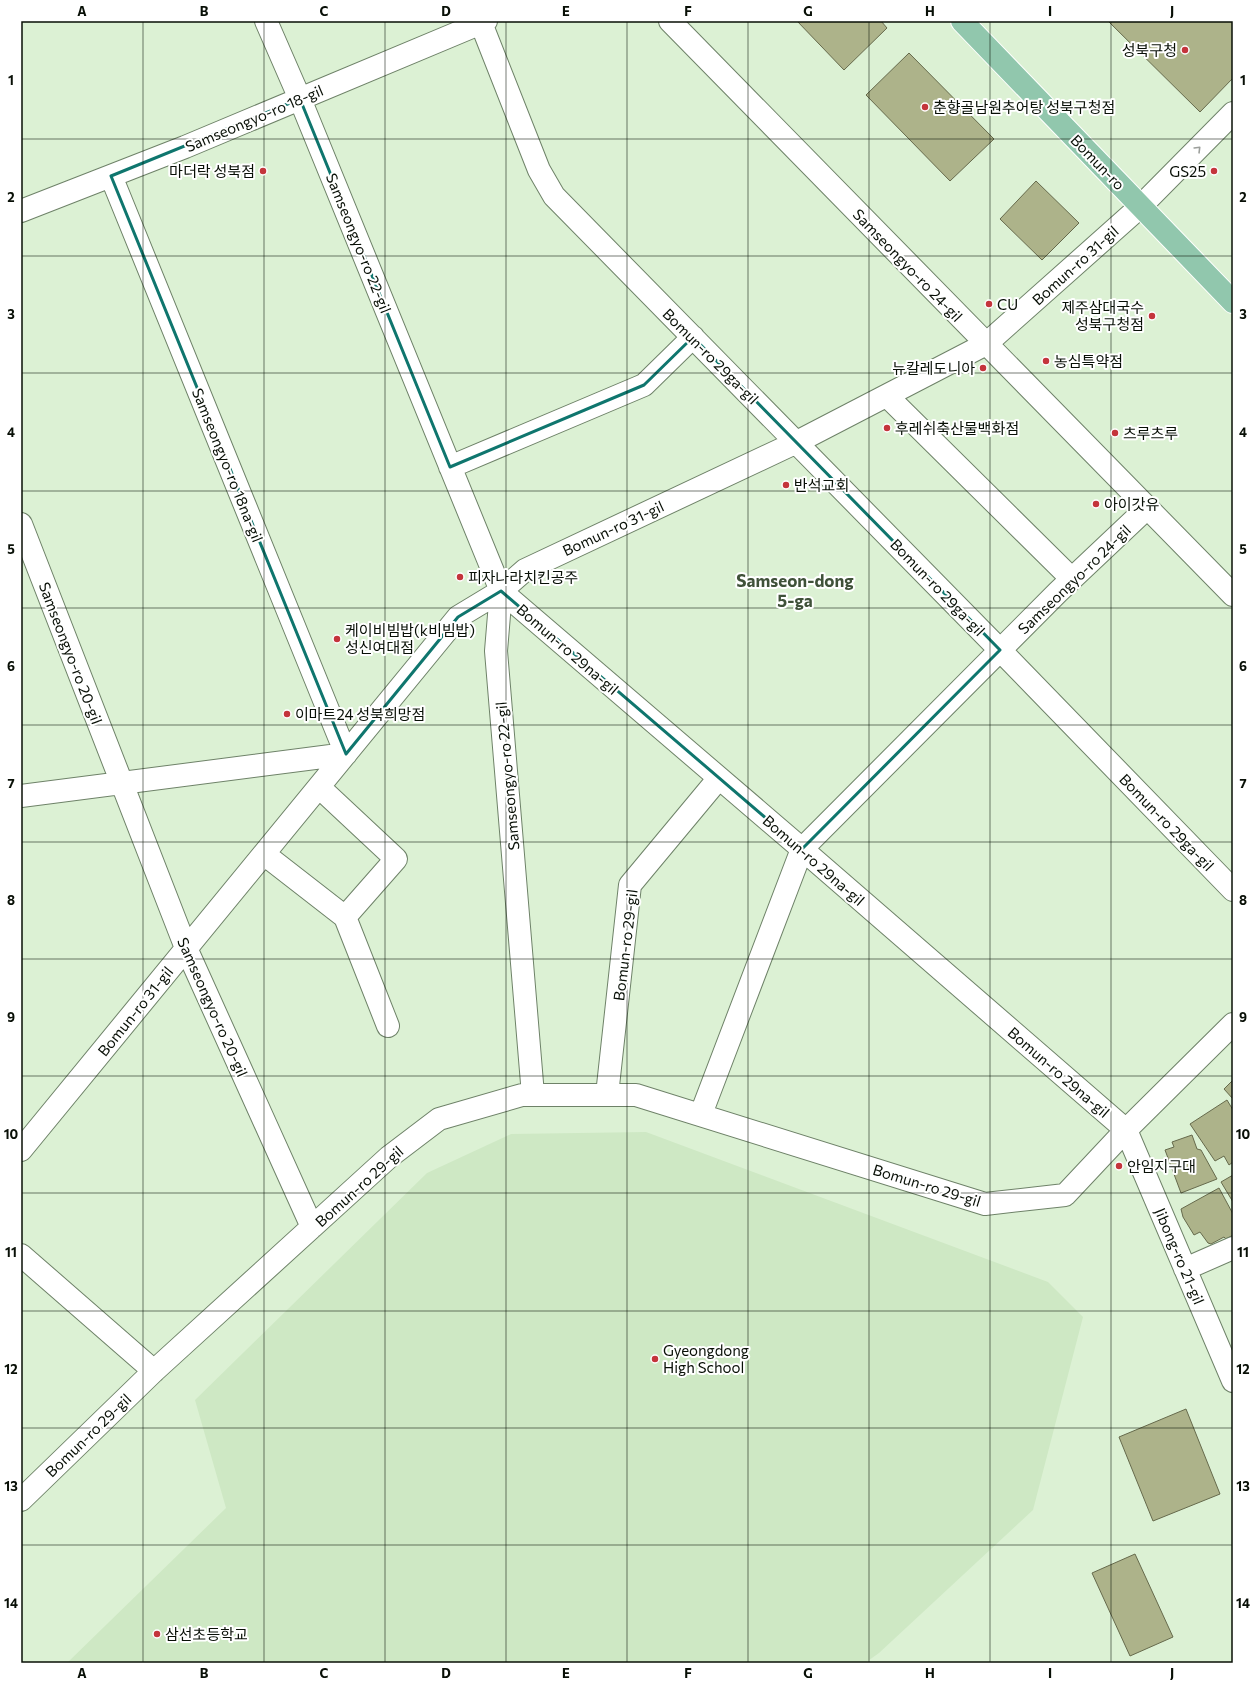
<svg xmlns="http://www.w3.org/2000/svg" width="1254" height="1684" viewBox="0 0 1254 1684" font-family="Commissioner,'Noto Sans KR',sans-serif">
<style>
.built{fill:#cee8c4}
.building{fill:#adb38a;stroke:#666a4c}
.lines{fill:none;stroke-linecap:round;stroke-linejoin:round}
.minor-casing{stroke:#6e8268;stroke-width:24}
.primary-casing{stroke:#fff;stroke-width:24}
.minor{stroke:#fff;stroke-width:22}
.primary{stroke:#91c7ad;stroke-width:22}
.oneway{stroke:#9c9f9b}
.marked{fill:none;stroke:#0f766e;stroke-width:3;stroke-linejoin:round}
.grid{fill:none;stroke:#080f06;stroke-width:1;stroke-opacity:0.55}
.poi-dot{fill:#c4343b;stroke:#fff;stroke-width:1.5}
.labels{text-anchor:middle;dominant-baseline:central;stroke-width:4;stroke-linejoin:round;paint-order:stroke}
.poi-label{font-size:15px;fill:#080f06;stroke:#fff;text-anchor:start}
.street-label{font-size:15px;fill:#080f06;stroke:#fff}
.quarter-label{font-size:17px;font-weight:bold;fill:#3f5139;stroke:#fff}
.neatline{fill:none;stroke:#080f06;stroke-width:1.5}
.grid-label{font-size:13px;text-anchor:middle;font-weight:bold;fill:#080f06}
</style>
<rect width="100%" height="100%" fill="#dcf1d4"/>
<!-- built -->
<path class="built" d="M646 1132 1048 1282 1083 1317 1033 1510 879 1653 865 1663H67L226 1508 195 1400 427 1173 511 1134Z"/>
<!-- building -->
<path class="building" d="M797 21H881L887 28 844 70Z
M1108 21H1233V78L1200 112Z
M909 53 994 139 950 181 866 95Z
M1036 181 1079 223 1042 260 1000 219Z
M1233 1080V1099L1224 1089Z
M1227 1100 1233 1110V1162L1229 1165 1224 1156 1215 1161 1190 1124Z
M1192 1135 1197 1149 1201 1150 1217 1179 1181 1193 1165 1150 1174 1147 1172 1142Z
M1233 1175V1202L1221 1182Z
M1219 1188 1233 1214V1235L1226 1239 1224 1237 1211 1244 1208 1243 1200 1232 1194 1235 1183 1217 1181 1209Z
M1186 1409 1220 1494 1153 1521 1119 1437Z
M1135 1554 1173 1637 1130 1656 1092 1573Z"/>
<g class="lines">
<defs>
<path id="minor" d="M266 21 300 99 501 591 496 651 533 1095
M670 21 1233 595
M481 23 539 170 554 196 1000 650 1233 890
M21 211 185 147 486 21
M887 396 1072 579
M450 467 644 385 693 337
M21 524 186 948 312 1227
M501 591 802 849 1126 1130 1233 1381
M319 787 396 859 345 917
M21 796 346 754 111 176
M264 854 345 917 388 1026
M607 1095 630 885 719 778
M701 1114 802 849 1058 592 1147 508
M21 1150 458 617 501 591 525 570 797 442 986 344 1141 206 1233 113
M21 1255 154 1371
M1185 1269 1233 1248
M21 1500 154 1371 389 1157 439 1119 522 1095H636L985 1204 1065 1195 1126 1130 1233 1024"/>
<path id="primary" d="M962 21 1233 302"/>
</defs>
<!-- minor casing -->
<use href="#minor" class="minor-casing"/>
<!-- primary casing -->
<use href="#primary" class="primary-casing"/>
<!-- minor -->
<use href="#minor" class="minor"/>
<!-- primary -->
<use href="#primary" class="primary"/>
</g>
<!-- one-way arrows -->
<defs><path id="oneway-chevron" d="M-2-3.5L2.5 0L-2 3.5" fill="none" stroke-width="1.6" stroke-linecap="round" stroke-linejoin="round"/></defs>
<use class="oneway" href="#oneway-chevron" transform="translate(1198 149) rotate(-45)"/>
<!-- marked area -->
<path class="marked" d="M300 99 450 467 644 385 693 337 1000 650 802 849 501 591 458 617 346 754 111 176Z"/>
<!-- grid -->
<path class="grid" d="M143 21V1663M264 21V1663M385 21V1663M506 21V1663M627 21V1663M748 21V1663M869 21V1663M990 21V1663M1111 21V1663M21 139H1233M21 256H1233M21 373H1233M21 491H1233M21 608H1233M21 725H1233M21 842H1233M21 959H1233M21 1076H1233M21 1193H1233M21 1311H1233M21 1428H1233M21 1545H1233"/>
<!-- markers -->
<g class="poi-dot">
<circle cx="1185" cy="50" r="4"/>
<circle cx="925" cy="107" r="4"/>
<circle cx="263" cy="171" r="4"/>
<circle cx="1214" cy="171" r="4"/>
<circle cx="989" cy="304" r="4"/>
<circle cx="1152" cy="316" r="4"/>
<circle cx="1046" cy="361" r="4"/>
<circle cx="983" cy="368" r="4"/>
<circle cx="887" cy="428" r="4"/>
<circle cx="1115" cy="433" r="4"/>
<circle cx="786" cy="485" r="4"/>
<circle cx="1096" cy="504" r="4"/>
<circle cx="460" cy="577" r="4"/>
<circle cx="337" cy="639" r="4"/>
<circle cx="287" cy="714" r="4"/>
<circle cx="1119" cy="1166" r="4"/>
<circle cx="655" cy="1359" r="4"/>
<circle cx="157" cy="1634" r="4"/>
</g>
<g class="labels">
<!-- poi labels -->
<g class="poi-label">
<text x="1177" y="50" text-anchor="end">성북구청</text>
<text x="933" y="107">춘향골남원추어탕 성북구청점</text>
<text x="255" y="171" text-anchor="end">마더락 성북점</text>
<text x="1206" y="171" text-anchor="end">GS25</text>
<text x="997" y="304">CU</text>
<text x="1144" y="307" text-anchor="end">제주삼대국수<tspan x="1144" dy="17">성북구청점</tspan></text>
<text x="1054" y="361">농심특약점</text>
<text x="975" y="368" text-anchor="end">뉴칼레도니아</text>
<text x="895" y="428">후레쉬축산물백화점</text>
<text x="1123" y="433">츠루츠루</text>
<text x="794" y="485">반석교회</text>
<text x="1104" y="504">아이갓유</text>
<text x="468" y="577">피자나라치킨공주</text>
<text x="345" y="630">케이비빔밥(k비빔밥)<tspan x="345" dy="17">성신여대점</tspan></text>
<text x="295" y="714">이마트24 성북희망점</text>
<text x="1127" y="1166">안임지구대</text>
<text x="663" y="1350">Gyeongdong<tspan x="663" dy="17">High School</tspan></text>
<text x="165" y="1634">삼선초등학교</text>
</g>
<!-- street labels -->
<g class="street-label">
<text transform="translate(254 118) rotate(-23)">Samseongyo-ro 18-gil</text>
<text transform="translate(1098 162) rotate(46)">Bomun-ro</text>
<text transform="translate(359 243) rotate(68)">Samseongyo-ro 22-gil</text>
<text transform="translate(908 265) rotate(46)">Samseongyo-ro 24-gil</text>
<text transform="translate(1075 265) rotate(-42)">Bomun-ro 31-gil</text>
<text transform="translate(711 356) rotate(45)">Bomun-ro 29ga-gil</text>
<text transform="translate(228 465) rotate(68)">Samseongyo-ro 18na-gil</text>
<text transform="translate(613 528) rotate(-25)">Bomun-ro 31-gil</text>
<text transform="translate(1074 579) rotate(-44)">Samseongyo-ro 24-gil</text>
<text transform="translate(938 587) rotate(46)">Bomun-ro 29ga-gil</text>
<text transform="translate(568 649) rotate(41)">Bomun-ro 29na-gil</text>
<text transform="translate(71 653) rotate(69)">Samseongyo-ro 20-gil</text>
<text transform="translate(507 776) rotate(-95)">Samseongyo-ro 22-gil</text>
<text transform="translate(1167 822) rotate(46)">Bomun-ro 29ga-gil</text>
<text transform="translate(814 860) rotate(41)">Bomun-ro 29na-gil</text>
<text transform="translate(625 945) rotate(-83)">Bomun-ro 29-gil</text>
<text transform="translate(213 1007) rotate(66)">Samseongyo-ro 20-gil</text>
<text transform="translate(135 1011) rotate(-51)">Bomun-ro 31-gil</text>
<text transform="translate(1059 1072) rotate(41)">Bomun-ro 29na-gil</text>
<text transform="translate(927 1185) rotate(17)">Bomun-ro 29-gil</text>
<text transform="translate(359 1186) rotate(-42)">Bomun-ro 29-gil</text>
<text transform="translate(1180 1256) rotate(67)">Jibong-ro 21-gil</text>
<text transform="translate(88 1435) rotate(-44)">Bomun-ro 29-gil</text>
</g>
<!-- quarter labels -->
<g class="quarter-label">
<text x="795" y="580">Samseon-dong<tspan x="795" dy="20">5-ga</tspan></text>
</g>
</g>
<!-- border -->
<rect width="1254" height="1684" fill="none" stroke="#ffffff" stroke-width="44"/>
<rect x="22" y="22" width="1210" height="1640" class="neatline"/>
<g class="grid-label">
<text x="82" y="16">A</text>
<text x="204" y="16">B</text>
<text x="324" y="16">C</text>
<text x="446" y="16">D</text>
<text x="566" y="16">E</text>
<text x="688" y="16">F</text>
<text x="808" y="16">G</text>
<text x="930" y="16">H</text>
<text x="1050" y="16">I</text>
<text x="1172" y="16">J</text>
<text x="11" y="85">1</text>
<text x="1243" y="85">1</text>
<text x="11" y="202">2</text>
<text x="1243" y="202">2</text>
<text x="11" y="319">3</text>
<text x="1243" y="319">3</text>
<text x="11" y="437">4</text>
<text x="1243" y="437">4</text>
<text x="11" y="554">5</text>
<text x="1243" y="554">5</text>
<text x="11" y="671">6</text>
<text x="1243" y="671">6</text>
<text x="11" y="788">7</text>
<text x="1243" y="788">7</text>
<text x="11" y="905">8</text>
<text x="1243" y="905">8</text>
<text x="11" y="1022">9</text>
<text x="1243" y="1022">9</text>
<text x="11" y="1139">10</text>
<text x="1243" y="1139">10</text>
<text x="11" y="1257">11</text>
<text x="1243" y="1257">11</text>
<text x="11" y="1374">12</text>
<text x="1243" y="1374">12</text>
<text x="11" y="1491">13</text>
<text x="1243" y="1491">13</text>
<text x="11" y="1608">14</text>
<text x="1243" y="1608">14</text>
<text x="82" y="1678">A</text>
<text x="204" y="1678">B</text>
<text x="324" y="1678">C</text>
<text x="446" y="1678">D</text>
<text x="566" y="1678">E</text>
<text x="688" y="1678">F</text>
<text x="808" y="1678">G</text>
<text x="930" y="1678">H</text>
<text x="1050" y="1678">I</text>
<text x="1172" y="1678">J</text>
</g>
</svg>
